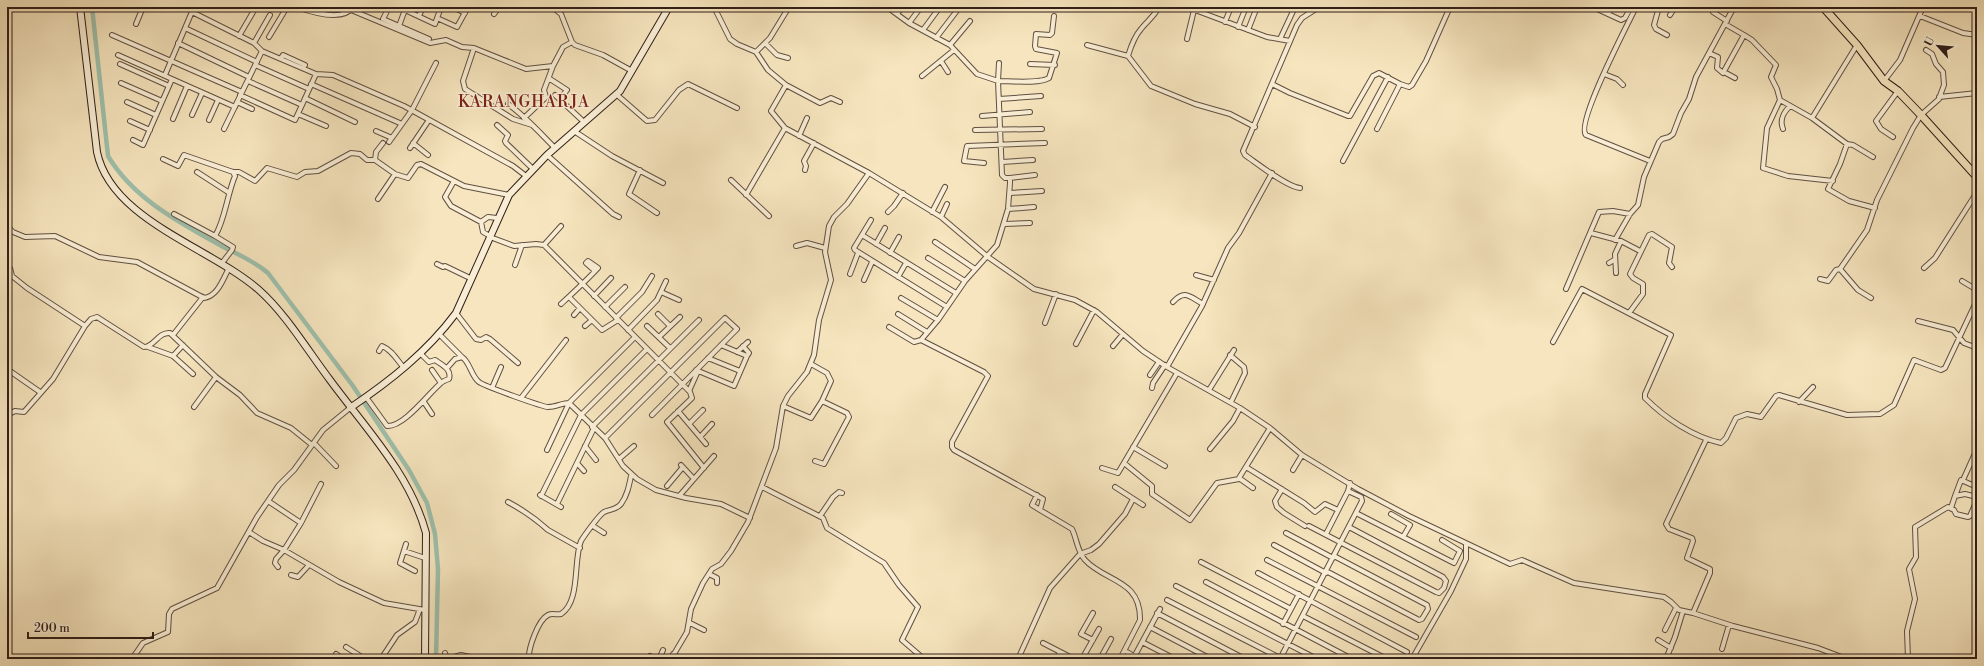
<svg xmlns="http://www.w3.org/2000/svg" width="1984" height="666" viewBox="0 0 1984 666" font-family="'Libre Bodoni',serif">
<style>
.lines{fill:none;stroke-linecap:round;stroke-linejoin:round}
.canal{stroke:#9ec0ac;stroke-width:4.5}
.street-casing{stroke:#615042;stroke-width:6}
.secondary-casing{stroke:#2f1f19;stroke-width:8}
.primary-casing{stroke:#2f1f19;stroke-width:9}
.street{stroke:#f9eed5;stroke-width:4}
.secondary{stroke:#f9eed5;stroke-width:6}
.primary{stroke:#f6e5be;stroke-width:7}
.labels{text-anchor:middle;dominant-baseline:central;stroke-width:3;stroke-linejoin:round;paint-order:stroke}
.quarter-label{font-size:16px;letter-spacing:1px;fill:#7a1f14;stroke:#f9eed5}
</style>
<rect width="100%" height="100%" fill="#f6e5be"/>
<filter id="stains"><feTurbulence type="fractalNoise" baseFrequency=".005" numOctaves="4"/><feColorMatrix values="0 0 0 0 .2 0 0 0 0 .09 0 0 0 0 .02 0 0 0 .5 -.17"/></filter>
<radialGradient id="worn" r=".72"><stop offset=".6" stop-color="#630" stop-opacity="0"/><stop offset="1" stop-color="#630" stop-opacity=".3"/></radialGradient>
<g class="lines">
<!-- canal -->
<path class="canal" d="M92 7 108 156C133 198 177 221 218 244 236 254 253 260 268 273L353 386 409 470 427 503 435 534 438 569 436 659"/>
<defs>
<path id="street" d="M297 7C311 12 343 22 353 7
M389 7 383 19 429 39
M453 7 465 13
M552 7 561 14 572 42 575 45 603 55 632 71
M714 7 730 39 737 44 756 52 768 70 786 85 771 111 785 128 869 173 941 217 988 257 1034 289 1075 300 1097 312 1143 351 1167 367 1240 408 1270 428 1302 455 1358 489 1409 516 1510 564 1522 560 1574 583 1664 597 1671 602 1679 610 1693 613 1733 626 1818 648 1847 659
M887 7 909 23 950 45 977 74 998 81 1002 175 1005 178H1010V183L1008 209 997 245 965 281 938 320 921 340 984 372 988 376 952 442V447L954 450 1043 499 1040 510 1072 529C1077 539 1077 551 1085 560 1105 582 1141 579 1140 620L1120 659
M1159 7C1153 18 1148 20 1141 29 1134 37 1131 46 1128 56L1151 86 1195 104 1230 114 1255 127
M1187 7 1267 37 1290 41
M1636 7C1628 24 1575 124 1586 135L1650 161
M1659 7 1654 25 1656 29 1667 35
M1695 7H1698
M1715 7 1713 12 1727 21
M1595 8 1621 20 1625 18 1631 7
M351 10 430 43 446 40 462 47 474 48 526 69 553 66
M405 10 435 24 441 7
M192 12 254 43 262 51 316 74 333 75 404 106 513 166 526 176
M494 14 499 7
M897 14 902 7
M1608 14 1612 7
M1670 15 1675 7
M419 16 423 7
M1920 16 1963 33 1977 35
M437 18 457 27 468 7
M1225 22 1231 7
M909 23 921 7
M136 24 143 7
M399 26 406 7
M1238 27 1246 7
M185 28 257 62
M923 30 940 7
M1248 30 1257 7
M112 35 242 92
M1744 35 1752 40 1776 65 1771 77 1777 89 1780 100 1812 118 1847 144 1853 145 1873 157
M239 36 256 7
M269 37 287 7
M936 38 959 8
M1187 39 1194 10
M1280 39 1295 7
M178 43 249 77
M254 43 270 15
M765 43 777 55 788 58
M950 45 970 21
M1087 45 1128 56
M474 48 463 81 465 89 513 119 532 125
M756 52 770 38 789 7
M1709 53 1718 57 1717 68 1723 73 1744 35 1725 24
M118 55 172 79 143 145 133 140
M281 58 283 55 305 65 303 68
M941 61 948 72
M999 63 998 81C1010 81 1040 84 1049 78L1057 53 1036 49 1035 46 1036 34 1050 35 1052 33 1054 16
M120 64 169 86
M1030 64 1055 65
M255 65 309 89
M1724 72 1735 78
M1604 74 1617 79 1623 85
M165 75 194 7
M922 76 954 50
M172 79 235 107
M550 79 567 90 560 99
M248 81 302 105 316 74
M1884 81 1900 60 1923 7
M121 83 162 101
M311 84 402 124
M1272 84 1290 93 1348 116H1350L1373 76 1379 73 1400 84 1377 129
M1400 84 1409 87 1412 85 1426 61 1450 7
M786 85 820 103 831 98 840 102
M616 94 647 121 655 120 679 90 688 84 737 108
M240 95 295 120 302 105
M555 95 584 122
M1939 97 1977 93
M305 98 355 122
M999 99 1041 96
M1780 100 1767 128 1763 168 1788 176 1833 181
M127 102 156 115
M237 102 252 109
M508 104C525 116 540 133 555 148
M298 114 326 126
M192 115 202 93
M982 116 1030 112
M524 118 546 97 544 90 553 66 563 47 572 42
M1812 118 1857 45
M173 119 187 86
M209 120 218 100
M130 121 150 130
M497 125 508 135 505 141 506 143 533 169
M224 129 262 51
M1783 129C1779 119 1784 112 1790 106
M975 130 1042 129
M376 131 392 138
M574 131 612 156 663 183
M799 136 807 118
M1893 137 1881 129 1876 121 1898 91
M389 142 412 110 436 63
M383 143 376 152 375 160 395 174 408 178 417 165 421 164 464 186 509 195
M413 143 428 155
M1847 144 1840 164 1828 189 1849 201 1875 208
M410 148 429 120
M547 155 613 214 619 217
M163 159 178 166 184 155 233 172H239L255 181 267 168 297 177 305 172 318 171 351 153 360 154 367 160H375
M1343 161 1388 77
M1002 162 1033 160
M984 163 964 161 967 146 1045 143
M640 170 629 194 657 213
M805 170 806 166 804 161 814 143
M197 172 228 192
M1010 178 1035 175
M731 180 769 216
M454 181 445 197 451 206 481 222 488 217 497 218
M1300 188C1287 187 1258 164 1245 155L1243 151 1297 25 1302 18 1319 7
M1010 193 1042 191
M746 195 785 128
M378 199 395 174
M1008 209 1034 207
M888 212 894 206 903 193
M932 212 945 187
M174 214 215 236
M941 217 947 204
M871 220 854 248 855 250 947 307
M481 222 483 232 490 236
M1004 224 1030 223
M7 226 13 232 25 237 55 236 99 257 137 262 204 298C218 296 223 279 229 268
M1591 233 1621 241 1640 251
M862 235 956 293
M490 237 514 246 536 244 544 245 561 226
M1615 240 1630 214 1638 205 1644 177 1659 142 1662 139 1669 137 1673 134 1681 113 1689 99 1696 77 1734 7
M935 242 975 269
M876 244 885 228
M544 245 690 392 692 398 667 422 704 468
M796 246 807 243 825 248
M890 253 899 237
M928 258 965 281
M222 263 232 250 233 247 215 236C225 220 227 195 235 176L233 172
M1609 263 1614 260
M437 264 443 267 445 266 470 278
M7 265 10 268 12 276 27 288 85 326
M515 265 522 245
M1924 268 1935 258 1977 192
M1616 273 1615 254 1621 241
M850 274 858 253
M1196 275 1214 280
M898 277 906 263
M1820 279 1828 281 1836 270 1840 269
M864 280 872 262
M1962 281 1977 290
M1566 289 1599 212 1613 211 1630 214
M661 292 679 300
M594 296 611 278
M569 297 602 330 618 320
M901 298 938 320
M1871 298 1858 290 1840 269 1867 230 1877 200 1913 128 1921 115 1939 99 1941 93 1944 85 1943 72 1936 64 1932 54 1926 50
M1173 302C1185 289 1190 297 1203 304
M561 304C574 292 586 281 598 268L588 261 586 263 595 271
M605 307 625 287
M456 313 476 339 481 340 486 337 490 339 518 363
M1629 313 1643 294V284L1633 278 1630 274 1649 235 1652 234 1672 247 1669 263 1672 267
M658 314 670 326
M898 314 927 332
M574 315 580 308
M616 318 642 292 652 276
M1918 321 1953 330 1964 343 1977 348
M1045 323 1056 294
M585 326 592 320
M647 326 670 348
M889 327 914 342 921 340
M628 330 657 300 666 281
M439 334 462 357
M173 335 203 297
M659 337 680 317
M1553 342 1582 289 1671 335 1645 394V398C1665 418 1693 437 1721 443L1726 438 1736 418 1747 414 1761 417 1776 396 1779 395 1847 415 1880 414 1894 405 1914 360 1941 370 1945 368 1977 300
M1076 344 1094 310
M743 346 749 353 747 356
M1113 346 1123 334
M148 347 173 356 183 345
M379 351 382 346C392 350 397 360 404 368
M737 352 748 342
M1230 355 1244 367 1245 373 1231 402
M173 356 193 374
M708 358 740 371
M811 364 827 373 831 381 822 401 847 413 849 417 824 464 815 461
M1167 367 1202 306 1228 248 1239 233 1272 173
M447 368 455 359 462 357C470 362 471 376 479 382 484 386 543 407 548 407 556 407 562 403 569 403L605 438 623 466 637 479 656 490 686 498 721 504 750 518
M7 369 40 392
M432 370 441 383
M696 370 734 386 747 356 721 345
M1150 375 1159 362
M492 388 501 367
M1152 388 1153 383 1165 365
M1209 390 1234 350
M689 391 698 371
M366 397 387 426C404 427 428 394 441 383 443 381 446 380 449 379 452 369 442 365 435 360L429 362 420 353
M521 398 566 340
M424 402 432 414
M1799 402 1813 387
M783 406 811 418 822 401
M194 407 216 377
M678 411 706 444
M7 415 15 411 24 412 53 379 85 326 91 319 97 317 144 347C154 347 158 332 170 333L216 377 240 395 257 413 291 428 312 445
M689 424 703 410
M592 427 699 320
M700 437 712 424
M605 438 725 318 737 329 652 415
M314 443 336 466
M585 446 596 460
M1133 447 1165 466
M1210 449 1233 421 1240 408
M547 450 569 403 635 337
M619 459 634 446
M577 463 584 471
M1124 463 1152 486V494L1190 520 1217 483 1239 479
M681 465 694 479
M1246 467 1304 503 1315 512 1325 504 1338 510
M1102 468 1118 473 1177 373
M1293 470 1302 455
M1963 480 1977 449
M667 486 683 467
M762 487 823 518 827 528 884 563 899 585 918 607 902 640 924 659
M1115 487 1143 505
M1253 488 1239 478 1270 428
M1282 489 1275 501 1277 507 1284 513 1305 526
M540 495 561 507
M680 495 714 456
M1037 495 1032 505 1040 510
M541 496 581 415 647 349
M1955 496 1961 480 1977 487
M268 501 301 523 284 550 276 559 275 563 278 567
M508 502C523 510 536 519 548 530L580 548
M557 504 594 428
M1951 508 1955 496 1965 494 1977 497
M1356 513 1454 563 1460 551 1442 540
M1391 514 1410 525 1403 537
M820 516 833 497 839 492 842 493
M301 523 321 484
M593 526 604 533
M1309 526 1436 592 1439 593 1444 588 1446 581 1443 577 1349 527
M249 532 263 541 284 550 339 582 384 603 425 610
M1286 533 1333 558
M1326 534 1348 491
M406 544 400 563 415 571
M1274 545 1326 573
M404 551 425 558
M1267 560 1416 637
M1201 562 1291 609
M1326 571 1419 620 1422 619 1428 609 1427 605 1334 556
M1258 573 1407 652
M709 574 717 578V583
M291 575 298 577 309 565
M1206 582 1352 659
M1176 586 1317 659
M1167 600 1282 659
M1157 613 1245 659
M1693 613 1710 573V569L1687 558 1693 541 1692 538 1669 529 1666 524 1706 440
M1303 616 1383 657
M690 623 704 630
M1283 624 1299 594
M1150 627 1211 659
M1665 630 1676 608
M1093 640 1081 634 1093 613
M1658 640 1671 648
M1142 642 1175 659
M1043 643 1074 659
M346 647 365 659H372
M1722 649 1729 625
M1127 652 1139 659
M445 653 447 659 461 655 479 659
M336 654 343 659
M673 654 681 659
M650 656 656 659
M1134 657 1160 609
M132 659 143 643 168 632 169 614 172 609 217 588 257 517 279 485 294 470 323 430 350 408
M381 659 397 635 415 622 420 609
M529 659C528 649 538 620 548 615 552 613 557 615 561 614 581 601 573 560 581 541 584 536 599 515 604 512 610 509 616 510 621 504 627 496 629 486 631 476
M659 659 663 650
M671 659 687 632 691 609 703 583 712 569 721 564 731 551 748 522 776 448 783 406 788 396 807 372 814 355 819 320 831 280 825 252 829 226 834 217 847 204 869 173
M1018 659 1050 588 1080 554 1091 550 1099 544 1125 514 1133 499
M1057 659 1060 652
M1082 659 1099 629
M1100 659 1111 639
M1280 659 1362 501 1361 497 1348 491 1350 483
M1412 659 1451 591 1466 559V544
M1666 659 1675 637 1683 611
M1908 659 1907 631 1915 599 1909 569 1916 557 1915 527 1948 507 1954 510 1956 514 1968 517 1970 516 1977 500"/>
<path id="secondary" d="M80 7 97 152C111 220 210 247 259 290 286 314 308 351 330 380 366 429 410 474 426 533L425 659
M350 408C390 381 427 352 456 313L509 195 547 155 620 91 669 7"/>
<path id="primary" d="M1823 7 1857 45 1884 81 1898 91 1921 115 1977 177"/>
</defs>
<!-- street casing -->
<use href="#street" class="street-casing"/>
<!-- secondary casing -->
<use href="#secondary" class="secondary-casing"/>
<!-- primary casing -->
<use href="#primary" class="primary-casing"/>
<!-- street -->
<use href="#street" class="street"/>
<!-- secondary -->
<use href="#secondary" class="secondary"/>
<!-- primary -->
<use href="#primary" class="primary"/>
</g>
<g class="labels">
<!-- quarter labels -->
<g class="quarter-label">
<text x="524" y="102">KARANGHARJA</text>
</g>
</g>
<!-- margin -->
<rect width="1984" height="666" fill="none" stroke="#f6e5be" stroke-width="24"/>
<rect x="8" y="8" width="1968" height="650" fill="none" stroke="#2f1f19" stroke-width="2"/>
<rect x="12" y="12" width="1960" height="642" fill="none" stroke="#2f1f19"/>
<!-- north arrow -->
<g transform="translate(1938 46) rotate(297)" stroke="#f9eed5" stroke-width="3" paint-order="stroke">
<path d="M0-3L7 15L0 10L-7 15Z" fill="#2f1f19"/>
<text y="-6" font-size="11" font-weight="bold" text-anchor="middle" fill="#2f1f19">U</text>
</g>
<!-- scale -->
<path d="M28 632v6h125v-6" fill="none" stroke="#2f1f19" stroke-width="2"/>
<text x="34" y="632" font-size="12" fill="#2f1f19" stroke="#f9eed5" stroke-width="3" paint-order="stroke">200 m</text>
<rect width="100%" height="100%" filter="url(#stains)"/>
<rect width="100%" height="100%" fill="url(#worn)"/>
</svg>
